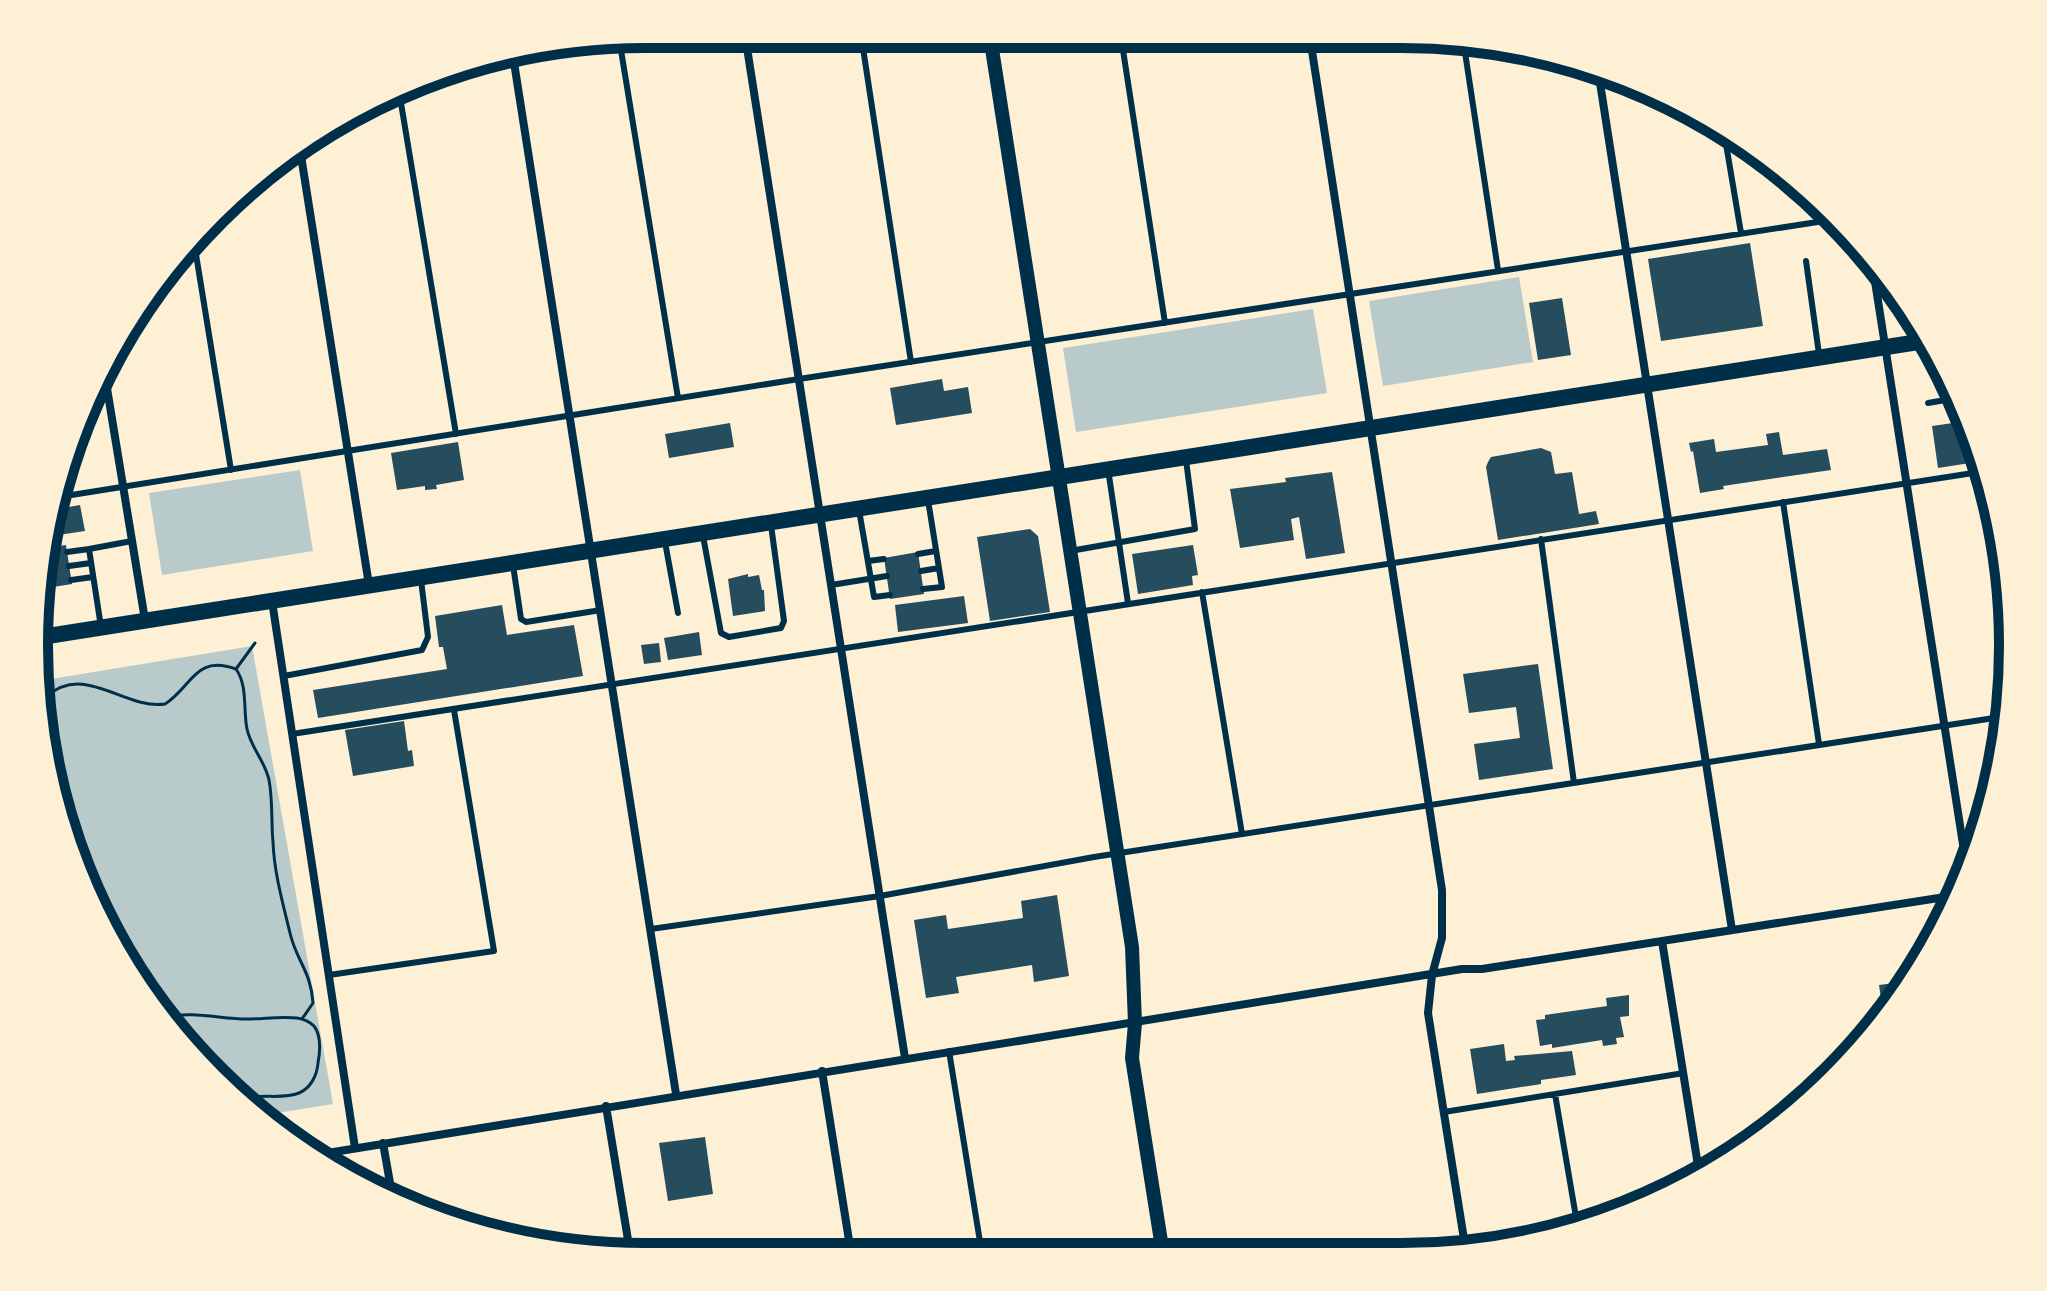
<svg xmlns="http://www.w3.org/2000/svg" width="2047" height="1291" viewBox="0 0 2047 1291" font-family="'Roboto Serif',serif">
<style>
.green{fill:#b9caca}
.building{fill:#264d5e}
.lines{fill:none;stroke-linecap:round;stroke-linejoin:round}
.path{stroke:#003049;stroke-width:3}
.service{stroke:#003049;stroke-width:6}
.minor{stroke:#003049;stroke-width:8}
.tertiary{stroke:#003049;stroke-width:14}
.secondary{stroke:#003049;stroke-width:16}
.rim{fill:none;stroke:#003049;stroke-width:10}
</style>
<rect width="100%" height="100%" fill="#fdf0d5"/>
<!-- green -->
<path class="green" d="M1519 277 1533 362 1383 386 1369 301Z
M1313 309 1327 393 1076 432 1063 348Z
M300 470 313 551 162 575 149 493Z
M252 646 333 1104 259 1116 137 985 66 829 51 776 39 681Z"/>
<!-- building -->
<path class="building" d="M1750 243 1763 326 1661 341 1648 259Z
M1562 298 1571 355 1538 360 1529 303Z
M942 379 944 391 968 387 972 413 896 425 890 388Z
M1966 417 1983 461 1938 468 1932 426 1960 422 1959 418Z
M730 423 734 447 669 458 665 434Z
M1779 432 1783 455 1827 449 1831 470 1723 486 1724 489 1700 493 1693 451 1691 452 1689 443 1714 439 1716 452 1768 445 1766 434Z
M458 442 464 480 436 485 437 489 425 490V486L397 490 391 453Z
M1541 448 1551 452 1555 474 1572 472 1579 514 1596 511 1599 524 1498 540 1486 467 1488 462 1491 457Z
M1332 472 1345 553 1306 559 1299 517 1291 519 1294 540 1240 548 1230 489 1286 482 1285 478Z
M80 505 85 531 52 536 57 509Z
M1030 529 1038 536 1050 612 990 621 977 537Z
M66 545 72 584 47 588 45 576 50 547Z
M1193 545 1198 575 1192 576 1193 585 1138 594 1132 554Z
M918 552 924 594 890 599 884 558Z
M748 574V577L759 575 762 590H764L765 611 733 616 728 579Z
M964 596 968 623 898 632 895 605Z
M502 605 507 635 574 625 583 676 318 718 313 690 447 669 443 647H439L435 616Z
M699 632 702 655 668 660 664 638Z
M659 643 661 662 644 664 641 645Z
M1538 664 1553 769 1479 780 1474 744 1520 738 1516 707 1469 713 1463 674Z
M404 721 408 751 412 750 414 766 353 776 345 730Z
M1057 895 1069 976 1034 982 1032 965 956 977 959 993 926 998 914 920 946 915 948 929 1023 918 1021 901Z
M1910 981 1895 1004 1882 1006 1879 985Z
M1629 995V1016L1620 1017 1624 1037 1616 1038 1617 1044 1603 1046 1602 1040 1552 1048V1044L1540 1046 1536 1020 1545 1019V1015L1607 1006 1606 998Z
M1504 1044 1506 1061 1515 1060 1514 1056 1572 1051 1576 1075 1541 1080V1084L1477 1094 1470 1049Z
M705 1137 713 1194 668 1201 659 1143Z"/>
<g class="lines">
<!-- path -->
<path class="path" d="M236 669 255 643
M81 861 51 758V729L45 709 46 697C85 662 124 710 165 704 192 687 195 654 236 669 248 686 243 710 247 729 251 748 265 761 269 780 273 801 271 821 273 842 274 872 283 904 290 933 296 960 311 971 313 1003L302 1019
M167 1017C191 1011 222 1019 247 1019 264 1019 280 1016 297 1018 303 1019 310 1022 314 1026 321 1035 320 1052 318 1063 317 1075 311 1088 299 1093 282 1100 262 1093 244 1099"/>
<!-- service -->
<path class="service" d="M861 35 911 362
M1121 37 1165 323
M619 38 678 398
M1463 39 1498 270
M399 91 456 434
M1724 132 1741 233
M194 242 231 470
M1806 261 1819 354
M1928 403 1957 398
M1108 469 1128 603
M59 497 799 379 1837 219
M1783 502 1819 744
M859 510 874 597 890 595
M703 536 721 633 729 637 781 628 784 621 771 525
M1541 539 1574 783
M665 542 678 613
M89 549 132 541
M1070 551 1195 529 1186 460
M67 552 89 549 101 627
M918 554 936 551
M868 561 884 559
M513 565 521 619 526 622 601 610
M69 566 91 563
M921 571 939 568
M71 580 93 577
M44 584H46
M831 585 887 576
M923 589 942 587 928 500
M1202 592 1242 834
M38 621 41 637
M284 676 422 650 428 637 421 580
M292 734C857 650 1421 556 1986 471
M651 929 880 896 1094 857 2007 716
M329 975 494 951 454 710
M949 1051 982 1254
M1555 1094 1578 1229
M1444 1112 1684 1073"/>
<!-- minor -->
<path class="minor" d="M745 35 905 1058
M1310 38 1442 890V938L1432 975 1428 1013 1466 1252
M513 56 676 1094
M1598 70 1732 930
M299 143 369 585
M1871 256 1967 870
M105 376 145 620
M272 601 355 1148
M1662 941 1700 1178
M822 1071 851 1253
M606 1106 630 1252
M383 1143 393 1200
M315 1155 1462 969H1482L1958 895"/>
<!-- tertiary -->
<path class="tertiary" d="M990 36 1132 947 1135 1023 1132 1058 1163 1254"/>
<!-- secondary -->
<path class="secondary" d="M35 638 1931 340"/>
</g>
<!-- crop -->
<path d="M0 0H2047V1291H0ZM645 48H1402A597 597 0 0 1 1999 645V646A597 597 0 0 1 1402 1243H645A597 597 0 0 1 48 646V645A597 597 0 0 1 645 48Z" fill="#fdf0d5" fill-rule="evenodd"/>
<path class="rim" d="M645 48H1402A597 597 0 0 1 1999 645V646A597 597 0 0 1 1402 1243H645A597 597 0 0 1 48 646V645A597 597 0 0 1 645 48Z"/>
</svg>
